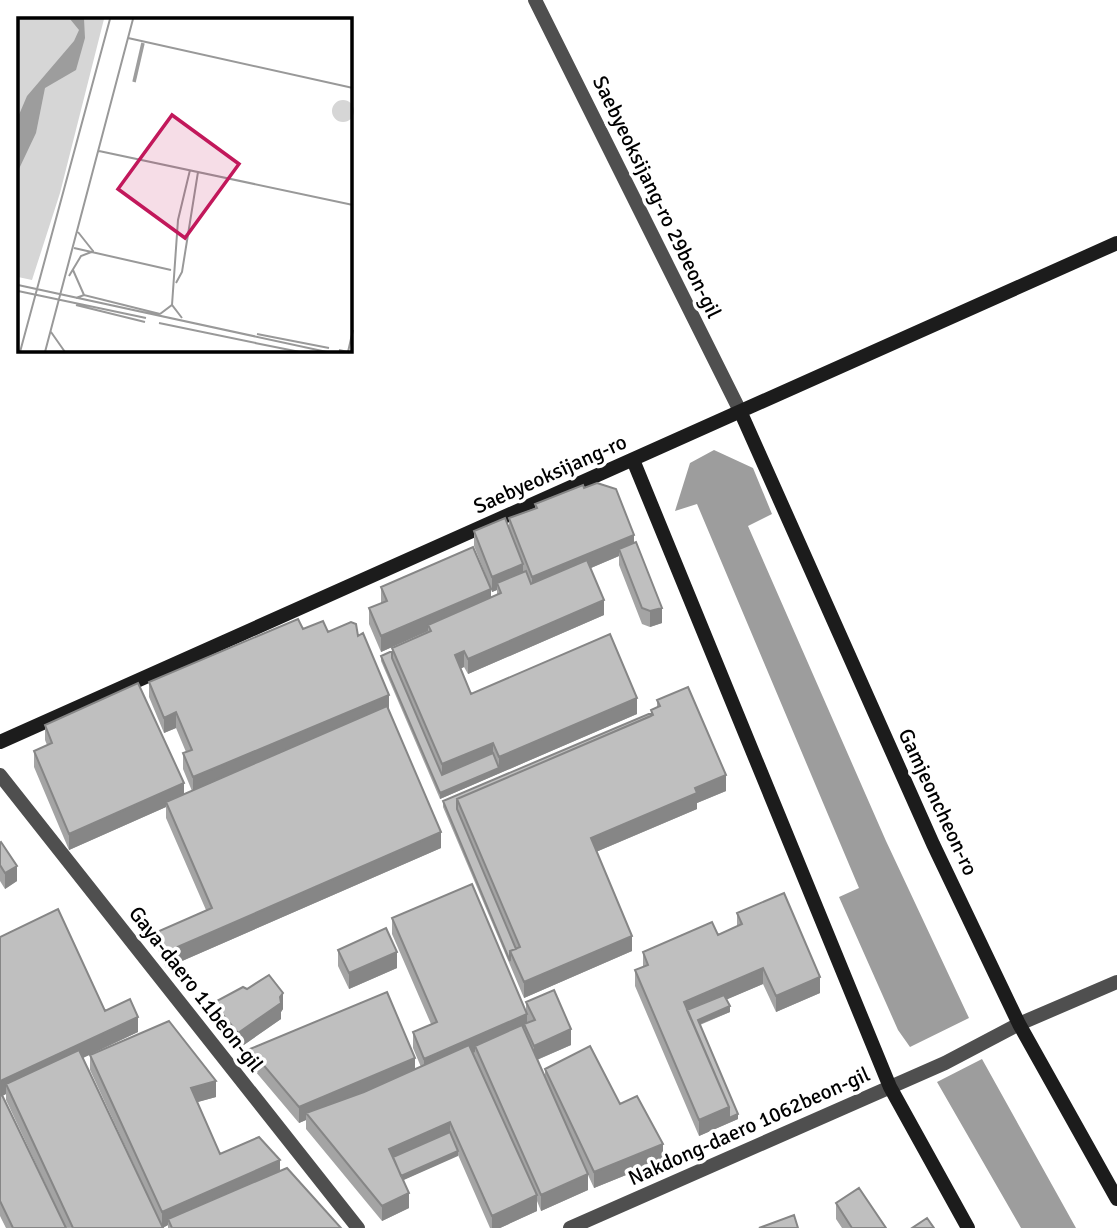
<svg xmlns="http://www.w3.org/2000/svg" width="1117" height="1228" viewBox="0 0 1117 1228" font-family="Signika,sans-serif">
<style>
.water{fill:#9d9d9d}
.lines{fill:none;stroke-linecap:round;stroke-linejoin:round}
.street{stroke:#4f4f4f;stroke-width:14}
.secondary{stroke:#1c1c1c;stroke-width:14}
.wall{fill:#a4a4a4;fill-rule:evenodd}
.shaded-wall{fill:#868686}
.building{fill:#bfbfbf;stroke:#868686;stroke-width:2}
.labels{text-anchor:middle;dominant-baseline:central;stroke-width:7;stroke-linejoin:round;paint-order:stroke}
.street-label{font-size:21px;fill:#000;stroke:#fff}
.inset-river{fill:none;stroke:#9d9d9d;stroke-width:3.5}
.inset-road{fill:none;stroke:#999;stroke-width:2}
.view{fill:#c2185b;fill-opacity:0.15;stroke:#c2185b;stroke-width:3.5}
.inset-edge{fill:none;stroke:#000;stroke-width:3.5}
</style>
<rect width="100%" height="100%" fill="#fff"/>
<!-- water -->
<path class="water" d="M714 450 753 468 772 514 748 526 886 841 969 1018 910 1047 898 1030 839 897 859 888 697 504 675 511 690 463Z
M982 1059 1076 1228H1021L937 1082Z"/>
<g class="lines">
<!-- street -->
<path class="street" d="M535 0 741 413
M0 775 358 1228
M570 1228 945 1063 1019 1024 1117 982"/>
<!-- secondary -->
<path class="secondary" d="M741 413 933 844 1019 1024 1117 1199
M633 460 890 1087 968 1228
M0 742 1117 243"/>
</g>
<!-- wall -->
<path class="wall" d="M584 488 634 543 662 623 650 627 642 624 619 565V556L591 568 604 615 468 674 464 667 460 669 471 694 637 714 440 799 381 661V656L392 651V648L428 631 381 652 369 624V608L381 603V587L486 576 474 546V531L509 528V518L535 508V504ZM491 590 492 592 497 590V595L491 598Z
M303 629 358 636 389 710 441 848 166 968 157 947V932L206 910 166 818V807L69 850 34 767V751L47 745 45 740V725L184 794 192 791 183 769V753L186 752 176 728 164 733 149 697V682Z
M657 700 726 791 697 803V809L596 852 632 951 524 998 443 807V801L651 713V710L657 707Z
M0 843 17 881 5 889 0 881Z
M737 913 820 993 776 1012 763 984 727 999 730 1012 700 1025 738 1119 699 1136 635 986V970L643 967V952L718 935 737 926Z
M392 918 526 1012V1002L571 1045 537 1060 545 1076V1069L620 1104 663 1160 594 1188 588 1175V1190L541 1211 537 1201V1211L500 1228H490L458 1155 403 1180 409 1208 382 1221 306 1129V1120L299 1123 250 1065V1049L415 1069 421 1067 413 1048V1032L431 1024 392 934Z
M0 937 138 1032 83 1058 144 1187 90 1070V1055L216 1097 197 1102 220 1154 280 1171 341 1228H168V1225L163 1228H66L6 1100V1094L2 1096 66 1228H6L0 1216Z
M338 950 397 968 349 989 338 966Z
M213 1003 283 1009 281 1012V1019L238 1049 213 1018Z
M836 1203 886 1228H842L836 1219Z"/>
<!-- shaded-wall -->
<path class="shaded-wall" d="M634 535V550L619 549V556L532 593V577Z
M523 564V580L497 583V590L492 592V577Z
M491 589V604L428 625V631L381 652V636Z
M604 600V615L468 674V659Z
M662 608V623L650 627V611Z
M464 651V667L455 671V655Z
M389 695V710L193 793V777Z
M637 698V714L440 799V793L499 768V757Z
M176 712V728L164 733V718Z
M493 743V759L442 780V764Z
M726 775V791L697 803V809L591 854V838L695 788Z
M184 783V799L166 802V807L69 850V834Z
M441 832V848L166 968V952Z
M17 866V881L5 889V873Z
M632 936V951L524 998V982Z
M397 952V968L349 989V973Z
M763 968V984L686 1017 684 1002Z
M820 977V993L776 1012V996Z
M283 993V1009L281 1012V1019L238 1049V1033Z
M730 1006V1012L698 1025V1020Z
M527 1014V1030L524 1024V1031L475 1046V1052L424 1074V1059Z
M138 1017V1032L10 1092 6 1084V1094L0 1097V1081Z
M571 1029V1045L534 1061V1046Z
M415 1058V1073L306 1113V1120L299 1123V1107Z
M216 1081V1097L191 1104V1088Z
M729 1107 738 1114V1119L699 1136V1120Z
M450 1122V1138L391 1164 389 1149Z
M663 1144V1160L594 1188V1172Z
M458 1151V1156L397 1183V1178Z
M280 1160V1176L168 1219V1225L162 1228V1212Z
M588 1174V1190L541 1211V1195Z
M409 1193V1208L382 1221V1206Z
M537 1195V1211L500 1228H492V1216Z"/>
<!-- building -->
<path class="building" d="M597 483 616 489 634 535 532 577 509 518 537 508 535 504 583 485 584 488Z
M505 518 523 564 492 577 474 531Z
M636 542 662 608 650 611 642 608 619 549Z
M473 547 491 589 381 636 369 608 387 601 381 587Z
M587 560 604 600 468 659 464 651 455 655 471 694 610 634 637 698 499 757 493 743 442 764 392 648 431 631 428 625 501 593 497 583 526 571 531 584Z
M298 619 303 629 323 621 328 632 351 622 356 624 358 636 363 633 389 695 193 777 183 753 192 750 176 712 164 718 149 682Z
M392 651V658L442 775 493 753 499 768 440 793 381 656Z
M138 683 184 783 69 834 34 751 52 743 45 725Z
M688 687 726 775 695 788 697 793 591 838 632 936 524 982 510 951 520 947 457 799 653 715 651 710 660 706 657 700Z
M387 706 441 832 166 952 157 932 212 908 166 802Z
M651 713V716L457 799V809L516 949 510 951V961L443 801Z
M1 842 17 866 5 873 0 865V843Z
M472 884 527 1014 424 1059 413 1032 437 1022 392 918Z
M784 893 820 977 776 996 763 968 684 1002 729 1107 699 1120 635 970 648 965 643 952 712 922 718 935 742 924 737 913Z
M58 909 105 1011 130 999 138 1017 0 1081V937Z
M386 928 397 952 349 973 338 950Z
M269 975 283 993 280 997 281 1003 238 1033 213 1003 243 987 247 989Z
M554 990 571 1029 534 1046 524 1024 535 1020 526 1002Z
M387 992 415 1058 299 1107 250 1049Z
M724 995 730 1006 698 1020 738 1114 729 1118V1107L687 1010Z
M169 1021 216 1081 191 1088 220 1154 259 1137 280 1160 162 1212 90 1055Z
M522 1025 588 1174 541 1195 475 1046Z
M469 1045 537 1195 492 1216 450 1122 389 1149 409 1193 382 1206 306 1113 364 1092Z
M590 1046 620 1104 637 1096 663 1144 594 1172 545 1069Z
M79 1050 163 1228H73L6 1084Z
M2 1095 66 1228H13L0 1201V1096Z
M450 1132 458 1151 401 1176 393 1157Z
M287 1168 341 1228H172L168 1219Z
M859 1188 886 1228H852L836 1203Z
M794 1215 798 1228H759Z
M927 1218 934 1228H912Z"/>
<g class="labels">
<!-- street labels -->
<g class="street-label">
<text transform="translate(657 197) rotate(64)">Saebyeoksijang-ro 29beon-gil</text>
<text transform="translate(550 474) rotate(-24)">Saebyeoksijang-ro</text>
<text transform="translate(938 802) rotate(65)">Gamjeoncheon-ro</text>
<text transform="translate(196 989) rotate(52)">Gaya-daero 11beon-gil</text>
<text transform="translate(749 1126) rotate(-24)">Nakdong-daero 1062beon-gil</text>
</g>
</g>
<!-- overview -->
<g transform="translate(18 18)">
<rect width="334" height="334" fill="#fff"/>
<path d="M0 1H86L42 175 14 262 0 259ZM314 93a11 11 0 1 1 22 0a11 11 0 1 1-22 0Z" fill="#d6d6d6"/>
<path d="M52 1H66L67 20 58 52 27 70 18 115 0 153V99L9 78 56 23 61 12Z" fill="#9d9d9d"/>
<path class="inset-river" d="M116 64 125 25"/>
<path class="inset-road" d="M110 20 335 70M81 133 335 187M60 214 75 233M56 230 153 252M55 252 66 277M51 258 63 238 76 233M158 265 164 254 180 154M0 267 309 334M0 273 128 300M58 280 66 277 142 296M58 287 127 304M154 287 160 202 172 152M142 296 154 287 164 300M141 305 238 325M33 314 47 334M239 316 311 330M237 325 282 334M321 332 330 334 335 312M2 334 92 1M27 334 115 1"/>
<path class="view" d="M154 97 221 146 167 220 100 171Z"/>
<rect width="334" height="334" class="inset-edge"/>
</g>
</svg>
